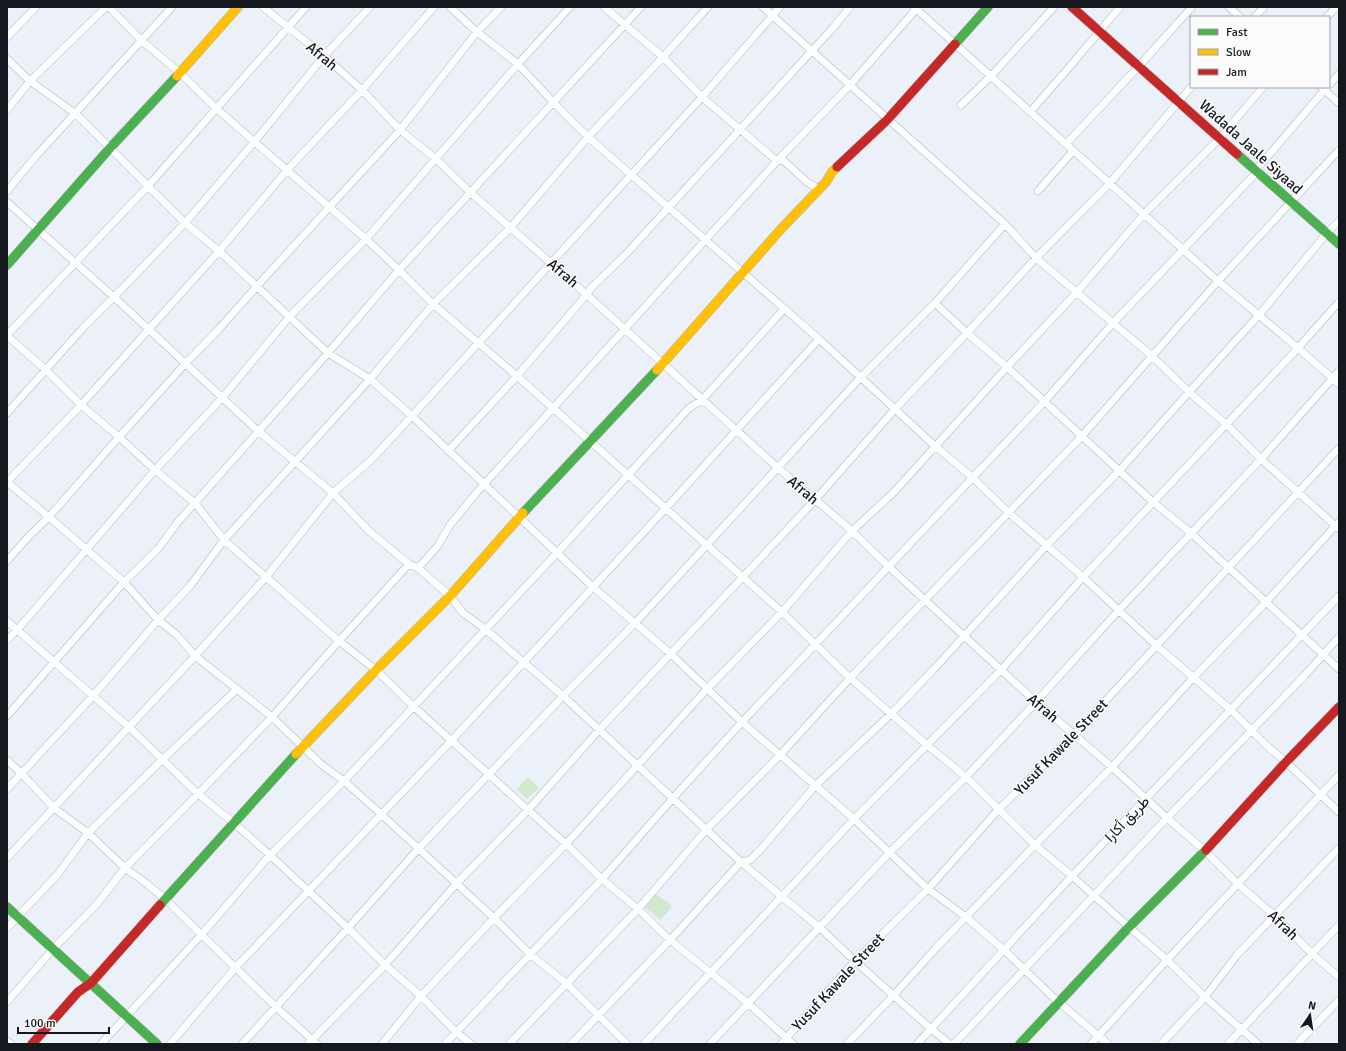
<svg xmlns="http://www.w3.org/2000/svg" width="1346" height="1051" viewBox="0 0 1346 1051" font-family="Signika,Vazirmatn,sans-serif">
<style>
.green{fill:#cfe8ce}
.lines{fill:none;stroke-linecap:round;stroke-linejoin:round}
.street-casing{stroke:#b4b7be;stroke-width:8}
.fast-casing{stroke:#b4b7be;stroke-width:10}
.slow-casing{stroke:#b4b7be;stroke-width:10}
.jam-casing{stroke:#b4b7be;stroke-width:10}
.street{stroke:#fcfdfe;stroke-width:7}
.fast{stroke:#4caf50;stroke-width:9}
.slow{stroke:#ffc107;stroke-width:9}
.jam{stroke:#c62828;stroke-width:9}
.labels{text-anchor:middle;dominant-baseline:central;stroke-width:3;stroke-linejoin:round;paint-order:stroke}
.street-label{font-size:15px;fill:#15191f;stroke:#fbfbfb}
</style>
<rect width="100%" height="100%" fill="#ecf0f8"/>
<!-- green -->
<path class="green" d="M528 777 539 788 527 799 517 789Z
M655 893 672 906 661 920 644 907Z"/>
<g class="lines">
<defs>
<path id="street" d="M109 7 141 40 180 73 217 109 366 239 399 270 433 304 517 376 782 612 850 678 927 745 966 777 1035 845 1072 876 1129 927 1167 960 1205 997 1258 1044
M263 7 324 56 362 90 400 130 435 158 471 193 586 294 777 467 852 531 888 566 1036 702 1112 767 1167 818 1205 851 1238 884 1274 915 1312 954 1339 977
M450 7 477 32 518 64 554 103 588 137 819 339 935 446 972 477 1008 512 1083 577 1157 646 1231 710 1268 747 1286 762 1339 812
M604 7 663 57 702 97 777 161 783 160 807 182 819 189
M763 7 1005 224 1036 258 1152 356 1189 392 1226 424 1261 459 1339 529
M914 7 1218 281 1298 348 1339 384
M1229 7 1240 17
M1255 17 1264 7
M1327 17 1336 7
M7 37 36 7
M7 59 30 81 76 114 185 223 219 251 328 353 370 379 412 416 593 587 671 654 742 722 854 819 928 889 966 917 1004 950 1054 998 1108 1044
M1329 85 1339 74
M1321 87 1339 103
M961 105 991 76 1054 7
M7 110 30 81 106 7
M1031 111 1072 64 1120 7
M1066 144 1139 66 1192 7
M7 191 37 155 172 7
M1038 191 1073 151
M7 202 114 297 258 431 333 493 369 531 409 564 418 568 450 596 463 613 485 629 563 696 741 862 781 896 819 927 855 961 931 1029 950 1044
M935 303 967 333 1007 367 1153 502 1192 534 1339 669
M7 335 148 186 306 7
M7 336 45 369 81 405 119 437 155 470 195 503 224 540 266 577 339 641 376 670 413 706 566 844 602 879 638 909 670 940 748 1003 793 1044
M7 413 83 328 114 297 185 223 255 141 324 56 370 7
M448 451 517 376 582 300 592 287 625 255 832 29 850 7
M7 482 49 517 124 582 158 620 177 635 195 656 272 717 322 765 344 781 381 814 494 918 531 955 566 983 627 1044
M7 482 81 405 219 251 288 169 362 90 434 7
M7 561 29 536 49 517 119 437 185 364 219 329 257 286 400 130 477 32 501 7
M418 568 437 547 450 525 477 492 777 161 850 85 918 7
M7 621 129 727 198 794 234 823 270 855 348 928 385 965 421 996 456 1032 471 1044
M7 640 18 629 155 470 222 398 290 316 366 239 518 64 570 7
M7 716 124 582 158 549 177 523 328 353 399 270 641 7
M7 760 21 773 54 808 88 833 125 868 146 883 165 899 275 1006 317 1044
M7 789 93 696 158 620 190 586 224 540 370 379 433 304 511 227 588 137 663 57 708 7
M7 858 195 656 266 577 333 493 371 460 412 416 702 97 780 7
M7 928 58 874 88 833 162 760 237 689
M7 1002 53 949 97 904 125 868 198 794 272 717 339 641 409 564
M7 1041 11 1044
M101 1044 202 934 270 855 344 781 557 553 689 408 702 400 784 309
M170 1044 236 967 452 740 665 509 819 339
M242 1044 348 928 419 848 563 696 636 622 860 378 935 303 1005 224
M308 1044 385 965 457 883 528 810 599 730 815 500 895 409 967 333 1036 258 1110 183 1191 87
M382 1044 421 996 494 918 566 844 707 689 782 612 852 531 894 492 1007 367 1077 292 1144 214 1220 138 1263 87
M445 1044 602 879 673 798 742 722 1044 402 1113 323 1257 172V169L1327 87
M509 1044 638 909 706 830 780 755 850 678 1081 437 1218 281 1339 150
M571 1044 670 940 741 862 750 860 762 848 815 786 891 714 934 669 1047 545 1119 471 1189 392 1259 315 1327 233 1339 221
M644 1044 854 819 1001 670 1083 577 1298 348 1339 302
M710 1044 890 852 966 777 1036 702 1119 610 1261 459 1339 371
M781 1044 855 961 928 889 998 810 1074 735 1339 448
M847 1044 894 995 936 948 1035 845 1112 767 1193 678 1266 602 1339 522
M917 1044 1072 876 1339 596
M954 1044 1167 818 1305 675 1339 637
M1091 1044 1167 960 1339 775
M1161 1044 1205 997 1237 955 1339 848
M1228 1044 1339 925
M1297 1044 1339 1000"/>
<path id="fast" d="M955 44 988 7
M1237 154 1339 244
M7 265 110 148 177 76
M523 513 657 370
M160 905 296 754
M7 907 157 1044
M1020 1044 1129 927 1206 850"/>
<path id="slow" d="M177 76 238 7
M657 370 781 229 826 182 832 172 837 167
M296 754 376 670 450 596 523 513"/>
<path id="jam" d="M1072 7 1237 154
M837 167 887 120 955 44
M1206 850 1286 762 1339 707
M32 1044 78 992 91 983 160 905"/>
</defs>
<!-- street casing -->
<use href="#street" class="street-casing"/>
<!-- fast casing -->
<use href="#fast" class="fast-casing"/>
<!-- slow casing -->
<use href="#slow" class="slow-casing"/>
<!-- jam casing -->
<use href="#jam" class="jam-casing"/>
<!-- street -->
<use href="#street" class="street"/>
<!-- fast -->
<use href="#fast" class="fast"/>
<!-- slow -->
<use href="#slow" class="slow"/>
<!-- jam -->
<use href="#jam" class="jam"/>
</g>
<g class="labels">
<!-- street labels -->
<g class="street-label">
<text transform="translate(322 56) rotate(40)">Afrah</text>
<text transform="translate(1251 147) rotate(42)">Wadada Jaale Siyaad</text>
<text transform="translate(563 273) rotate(41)">Afrah</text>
<text transform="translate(803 490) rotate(41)">Afrah</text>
<text transform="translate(1043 708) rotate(41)">Afrah</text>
<text transform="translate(1061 747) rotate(-46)">Yusuf Kawale Street</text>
<text transform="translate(1127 819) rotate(-46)">طريق أكارا</text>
<text transform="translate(1283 925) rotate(44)">Afrah</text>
<text transform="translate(838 982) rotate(-47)">Yusuf Kawale Street</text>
</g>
</g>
<!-- border -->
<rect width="1346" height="1051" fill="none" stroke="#15191f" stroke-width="16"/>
<!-- legend -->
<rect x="1190" y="16" width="140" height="72" fill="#fbfbfb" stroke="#9fa1a3"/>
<rect x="1198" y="29" width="20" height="6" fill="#4caf50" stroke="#9fa1a3"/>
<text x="1226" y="36" font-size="12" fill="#15191f">Fast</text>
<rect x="1198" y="49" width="20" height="6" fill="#ffc107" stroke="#9fa1a3"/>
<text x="1226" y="56" font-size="12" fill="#15191f">Slow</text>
<rect x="1198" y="69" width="20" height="6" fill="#c62828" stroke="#9fa1a3"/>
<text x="1226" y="76" font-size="12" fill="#15191f">Jam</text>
<!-- north arrow -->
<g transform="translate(1310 1015) rotate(13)" stroke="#fbfbfb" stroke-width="3" paint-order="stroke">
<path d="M0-3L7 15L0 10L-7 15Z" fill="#15191f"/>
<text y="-6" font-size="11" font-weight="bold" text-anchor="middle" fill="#15191f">N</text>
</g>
<!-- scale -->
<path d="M18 1027v6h91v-6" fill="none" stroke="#15191f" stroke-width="2"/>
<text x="24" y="1027" font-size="12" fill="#15191f" stroke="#fbfbfb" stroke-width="3" paint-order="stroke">100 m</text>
</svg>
